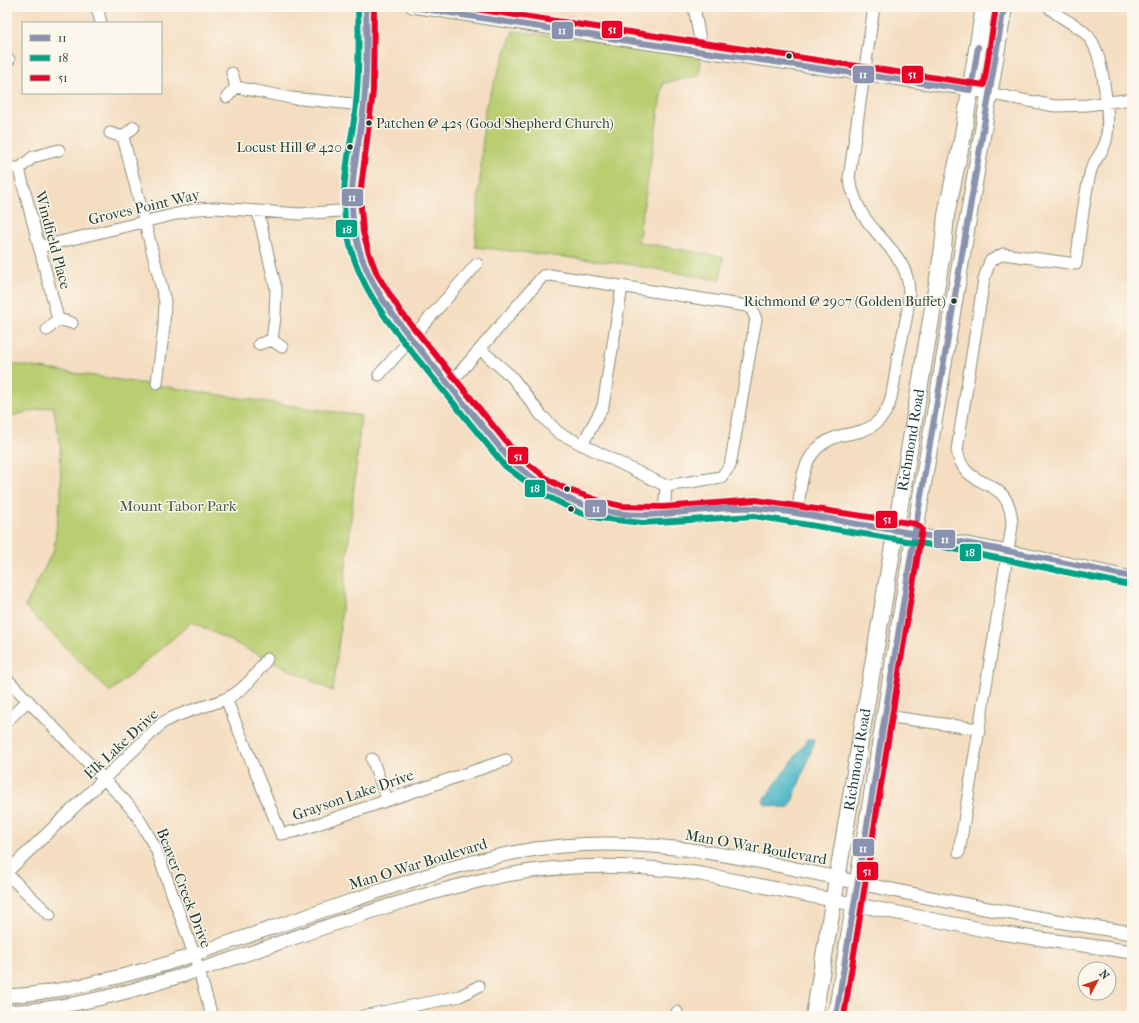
<svg xmlns="http://www.w3.org/2000/svg" width="1139" height="1023" viewBox="0 0 1139 1023" font-family="'IM FELL French Canon',serif">
<style>
.green{fill:#b9cd71;stroke:#6c8552}
.water{fill:#48b5c4;stroke:#34797c}
.lines{fill:none;stroke-linecap:round;stroke-linejoin:round}
.minor-casing{stroke:#8a8d7a;stroke-width:13}
.major-casing{stroke:#8a8d7a;stroke-width:15}
.highway-casing{stroke:#8a8d7a;stroke-width:18}
.minor{stroke:#fff;stroke-width:11}
.major{stroke:#fff;stroke-width:13}
.highway{stroke:#fff;stroke-width:16}
.bus-1-casing{stroke:#fbf7ec;stroke-width:9}
.bus-2-casing{stroke:#fbf7ec;stroke-width:9}
.bus-3-casing{stroke:#fbf7ec;stroke-width:9}
.bus-1{stroke:#8992ae;stroke-width:6}
.bus-2{stroke:#00a186;stroke-width:6}
.bus-3{stroke:#e80027;stroke-width:6}
.bus-dot{fill:#1f3d34;stroke:#fbf7ec;stroke-width:1.5}
.labels{text-anchor:middle;dominant-baseline:central;stroke-width:3;stroke-linejoin:round;paint-order:stroke}
.bus-label{font-size:14px;fill:#1f3d34;stroke:#fbf7ec;text-anchor:end}
.street-label{font-size:15px;fill:#1f3d34;stroke:#fbf7ec}
.park-label{font-size:15px;fill:#3e5a40;stroke:#fbf7ec}
.line-badge{stroke:#fbf7ec;stroke-width:1.5}
.badge-label{font-size:11px;text-anchor:middle;font-weight:bold;fill:#fff}
</style>
<rect width="100%" height="100%" fill="#fbf7ec"/>
<filter id="ink" filterUnits="userSpaceOnUse"><feTurbulence type="fractalNoise" baseFrequency=".025" numOctaves="2"/><feDisplacementMap in="SourceGraphic" scale="8" xChannelSelector="R" yChannelSelector="G"/><feConvolveMatrix kernelMatrix="1 2 1 2 8 2 1 2 1" color-interpolation-filters="sRGB"/></filter>
<filter id="wash" filterUnits="userSpaceOnUse"><feTurbulence type="fractalNoise" baseFrequency=".012" numOctaves="4" result="noise"/><feDisplacementMap in="SourceGraphic" scale="16" xChannelSelector="R" yChannelSelector="G"/><feGaussianBlur stdDeviation="0.9" result="paint"/><feColorMatrix in="noise" values="0 0 0 0 0 0 0 0 0 0 0 0 0 0 0 0 0 1.4 0 .05"/><feComposite in="paint" operator="in"/></filter>
<g filter="url(#wash)">
<rect width="100%" height="100%" fill="#f4ddc0"/>
<!-- green -->
<path class="green" d="M513 31 696 53 701 58 699 76 663 83 638 242 723 257 720 280 626 264 475 247 485 108Z
M7 363 361 416 339 640 333 691 192 622 110 692 25 607 54 549 61 492 60 443 53 406 10 416 7 402Z"/>
<!-- water -->
<path class="water" d="M808 739H812L814 740V743L791 805 788 808 766 805 763 801Z"/>
</g>
<g filter="url(#ink)">
<g class="lines">
<defs>
<path id="minor" d="M97 7 101 23
M366 7 367 66 364 105 352 194 354 225 360 254 372 282 389 311 511 461C554 500 605 519 663 515 694 513 724 508 755 508 882 526 1007 549 1132 577
M412 7 635 42 971 90 1055 106 1087 105 1132 99
M694 7 702 51
M7 61 9 60
M236 87 291 98 364 105
M227 97 236 87 232 73
M110 133 123 137 134 127
M123 137 165 301 164 327 157 383
M7 166 19 169 33 157 59 150
M19 169 58 319
M258 212 276 289 275 317 272 340
M39 247 197 209 216 208 300 214 352 210
M47 330 58 319 72 323
M259 344 272 340 282 347
M379 375 477 264
M449 385 543 276 550 275 747 306 752 310 756 319 730 466 721 477 666 486 559 433 541 415 512 377 480 349
M582 445 603 406 622 287
M798 514C801 479 802 445 843 435 854 433 868 431 877 422 882 418 886 412 889 405 894 390 895 373 898 357 902 336 912 304 908 282 904 256 877 237 863 215 856 203 852 191 849 178L874 7
M664 515 666 486
M7 679 125 801 138 817 156 849 194 954 212 1016
M226 699 281 834 297 831 506 760
M885 716 979 729
M7 721 28 700
M372 759 387 799
M959 852 1012 526C1011 470 965 496 957 450L984 279 990 261 1003 254 1076 264C1080 234 1083 203 1090 174 1092 162 1101 155 1105 144 1112 125 1103 57 1091 40 1081 24 1061 21 1049 7
M7 872 162 723C182 711 204 708 225 699 243 692 256 674 267 659
M7 874 50 915
M363 1016 460 996 479 986
M676 1016 677 1012"/>
<path id="major" d="M7 996C62 993 116 978 169 963 228 942 288 923 348 902 418 878 489 852 563 846 667 836 777 865 878 887 962 905 1047 920 1132 933
M7 1012C73 1009 137 990 199 970 295 939 389 901 487 879 558 863 630 863 701 874L1000 933 1132 952"/>
<g id="highway">
<path id="s1" d="M814 1016 943 248 946 215 962 140 984 7"/>
<path d="M836 1016 912 549 1004 7"/>
</g>
</defs>
<!-- minor casing -->
<use href="#minor" class="minor-casing"/>
<!-- major casing -->
<use href="#major" class="major-casing"/>
<!-- highway casing -->
<use href="#highway" class="highway-casing"/>
<!-- minor -->
<use href="#minor" class="minor"/>
<!-- major -->
<use href="#major" class="major"/>
<!-- highway -->
<use href="#highway" class="highway"/>
<defs>
<path id="bus-1" d="M366 7C367 39 367 71 364 104 361 134 353 164 352 194 349 268 393 316 436 369 461 400 486 430 511 461 538 483 566 502 601 510 653 523 703 505 755 508 791 510 833 520 869 526 957 540 1045 558 1132 577
M412 7 635 42 971 90 978 47
M836 1016 912 549 1004 7"/>
<path id="bus-2" d="M358 7C359 40 359 72 356 104 353 134 345 164 344 194 342 271 385 319 430 374 455 405 480 436 505 466L541 493 578 512 599 518 642 523 754 516 943 547 1130 585"/>
<path id="bus-3" d="M374 7 373 92 360 196 363 232 369 253 377 274 401 312 517 455 549 480 566 489 603 502 622 506 663 507 756 500 916 524 922 529 844 1016
M462 7 984 85 996 7"/>
</defs>
<!-- bus-1 casing -->
<use href="#bus-1" class="bus-1-casing"/>
<!-- bus-2 casing -->
<use href="#bus-2" class="bus-2-casing"/>
<!-- bus-3 casing -->
<use href="#bus-3" class="bus-3-casing"/>
<!-- bus-1 -->
<use href="#bus-1" class="bus-1"/>
<!-- bus-2 -->
<use href="#bus-2" class="bus-2"/>
<!-- bus-3 -->
<use href="#bus-3" class="bus-3"/>
</g>
</g>
<!-- markers -->
<g class="bus-dot">
<circle cx="789" cy="56" r="3.5"/>
<circle cx="369" cy="123" r="3.5"/>
<circle cx="350" cy="147" r="3.5"/>
<circle cx="954" cy="301" r="3.5"/>
<circle cx="567" cy="489" r="3.5"/>
<circle cx="571" cy="509" r="3.5"/>
</g>
<g class="labels">
<!-- bus labels -->
<g class="bus-label">
<text x="376" y="123" text-anchor="start">Patchen @ 425 (Good Shepherd Church)</text>
<text x="342" y="147">Locust Hill @ 420</text>
<text x="946" y="301">Richmond @ 2907 (Golden Buffet)</text>
</g>
<!-- street labels -->
<g class="street-label">
<text transform="translate(144 207) rotate(-13)">Groves Point Way</text>
<text transform="translate(53 240) rotate(75)">Windfield Place</text>
<text stroke="none"><textPath href="#s1" startOffset="584">Richmond Road</textPath></text>
<text transform="translate(121 744) rotate(-43)">Elk Lake Drive</text>
<text stroke="none"><textPath href="#s1" startOffset="260">Richmond Road</textPath></text>
<text transform="translate(353 795) rotate(-19)">Grayson Lake Drive</text>
<text transform="translate(756 847) rotate(10)">Man O War Boulevard</text>
<text transform="translate(418 864) rotate(-17)">Man O War Boulevard</text>
<text transform="translate(184 888) rotate(69)">Beaver Creek Drive</text>
</g>
<!-- park labels -->
<g class="park-label">
<text x="178" y="506">Mount Tabor Park</text>
</g>
</g>
<g class="line-badge">
<rect x="601" y="20" width="22" height="19" rx="4" fill="#e80027"/>
<rect x="551" y="21" width="23" height="19" rx="4" fill="#8992ae"/>
<rect x="901" y="65" width="23" height="19" rx="4" fill="#e80027"/>
<rect x="852" y="65" width="23" height="19" rx="4" fill="#8992ae"/>
<rect x="341" y="188" width="23" height="19" rx="4" fill="#8992ae"/>
<rect x="335" y="219" width="23" height="19" rx="4" fill="#00a186"/>
<rect x="507" y="446" width="22" height="19" rx="4" fill="#e80027"/>
<rect x="524" y="479" width="22" height="19" rx="4" fill="#00a186"/>
<rect x="584" y="499" width="23" height="19" rx="4" fill="#8992ae"/>
<rect x="875" y="510" width="23" height="19" rx="4" fill="#e80027"/>
<rect x="933" y="529" width="23" height="20" rx="4" fill="#8992ae"/>
<rect x="959" y="543" width="23" height="19" rx="4" fill="#00a186"/>
<rect x="852" y="838" width="23" height="19" rx="4" fill="#8992ae"/>
<rect x="856" y="861" width="23" height="20" rx="4" fill="#e80027"/>
</g>
<g class="badge-label">
<text x="612" y="33">51</text>
<text x="562" y="34">11</text>
<text x="912" y="78">51</text>
<text x="863" y="78">11</text>
<text x="352" y="201">11</text>
<text x="347" y="233">18</text>
<text x="518" y="460">51</text>
<text x="535" y="492">18</text>
<text x="596" y="512">11</text>
<text x="887" y="523">51</text>
<text x="945" y="543">11</text>
<text x="970" y="556">18</text>
<text x="863" y="852">11</text>
<text x="867" y="875">51</text>
</g>
<!-- margin -->
<rect width="1139" height="1023" fill="none" stroke="#fbf7ec" stroke-width="24"/>
<!-- legend -->
<rect x="22" y="22" width="140" height="72" fill="#fbf7ec" stroke="#a3ada2"/>
<rect x="30" y="35" width="20" height="6" fill="#8992ae" stroke="#a3ada2"/>
<text x="58" y="42" font-size="12" fill="#1f3d34">11</text>
<rect x="30" y="55" width="20" height="6" fill="#00a186" stroke="#a3ada2"/>
<text x="58" y="62" font-size="12" fill="#1f3d34">18</text>
<rect x="30" y="75" width="20" height="6" fill="#e80027" stroke="#a3ada2"/>
<text x="58" y="82" font-size="12" fill="#1f3d34">51</text>
<!-- north arrow -->
<g transform="translate(1097 981) rotate(49)"><circle r="19" fill="#fbf7ec" stroke="#a3ada2"/>
<path d="M0-3L7 15L0 10L-7 15Z" fill="#c8321e"/>
<text y="-6" font-size="11" font-weight="bold" text-anchor="middle" fill="#1f3d34">N</text>
</g>
</svg>
